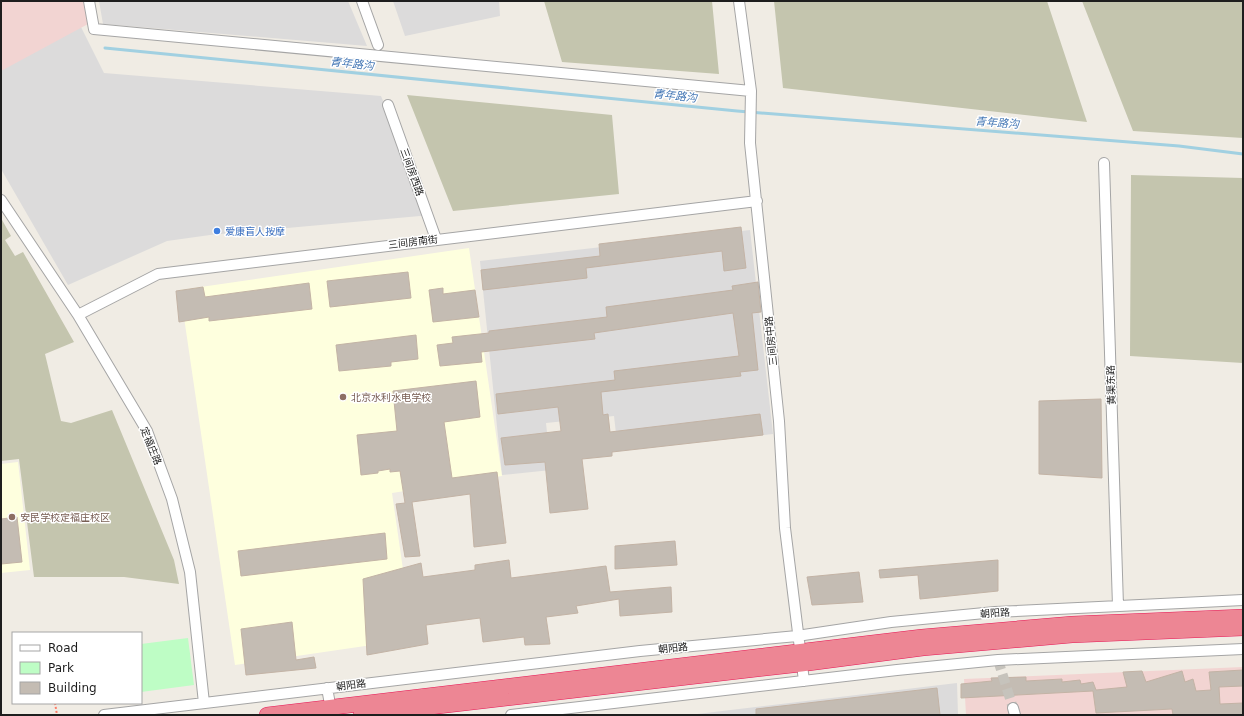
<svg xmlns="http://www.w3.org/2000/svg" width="1244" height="716" viewBox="0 0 1244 716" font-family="'DejaVu Sans','Noto Sans SC',sans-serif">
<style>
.residential{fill:#dcdbdb}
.commercial{fill:#f2d4d2}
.education{fill:#feffde}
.construction{fill:#c4c5ae}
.park{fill:#befdc5}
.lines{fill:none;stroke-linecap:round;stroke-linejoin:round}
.stream{stroke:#a1d0e1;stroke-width:3}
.building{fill:#c4bcb3;stroke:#c3b3a5}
.minor-tunnel{stroke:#c6c3bc;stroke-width:10;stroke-dasharray:10 5;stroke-linecap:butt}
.minor-casing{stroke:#a5a5a5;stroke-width:12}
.highway-casing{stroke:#e71856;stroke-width:16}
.path{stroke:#ff7c66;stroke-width:2;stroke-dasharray:2 2;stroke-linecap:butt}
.minor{stroke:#fff;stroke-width:10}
.highway{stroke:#ed8694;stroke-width:15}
.shop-dot{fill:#3f7fe0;stroke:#fff;stroke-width:1.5}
.education-dot{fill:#8d6e63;stroke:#fff;stroke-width:1.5}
.labels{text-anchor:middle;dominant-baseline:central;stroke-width:3;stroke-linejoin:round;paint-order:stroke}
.street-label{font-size:10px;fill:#1e1e1e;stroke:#fff}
.shop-label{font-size:10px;fill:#366cbe;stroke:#fff;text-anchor:start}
.education-label{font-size:10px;fill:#785e54;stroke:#fff;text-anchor:start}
.water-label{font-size:11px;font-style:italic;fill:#4477b5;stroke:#fff}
</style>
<rect width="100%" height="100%" fill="#f0ece4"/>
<!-- residential -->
<path class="residential" d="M99 1H348L367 46 103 24Z
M393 1H499L500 16 405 36Z
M74 13 104 73 381 96 431 215 210 235 167 241 68 285 1 169V51Z
M750 230 773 434 618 451 614 416 546 423 551 470 502 475 480 261Z
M957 683 958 715H689Z"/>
<!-- commercial -->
<path class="commercial" d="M1 1H83L88 24 1 71Z
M1243 667V715H966L964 679Z"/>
<!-- education -->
<path class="education" d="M469 248 502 476 392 493 413 639 235 665 180 290Z
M18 462 30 570 1 573V464Z"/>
<!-- construction -->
<path class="construction" d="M544 1H712L719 74 562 62Z
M774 1H1047L1087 122 783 88Z
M1082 1H1243V138L1133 131Z
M407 95 612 115 619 194 453 211Z
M1131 175 1243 178V363L1130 356Z
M1 218 11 236 5 240 15 256 23 252 74 342 45 354 61 421 71 423 112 410 174 560 179 584 124 577H34L19 459 1 461Z"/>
<!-- park -->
<path class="park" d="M188 638 194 685 141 692V644Z"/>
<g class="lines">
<!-- stream -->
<path class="stream" d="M105 48 737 111 1179 146 1243 154"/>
</g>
<!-- building -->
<path class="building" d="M741 227 746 268 724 271 722 251 586 268 587 278 483 290 481 270 600 256 599 244Z
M408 272 411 298 330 307 327 281Z
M758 282 761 312 752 313 758 370 740 372 741 376 601 392 603 415 608 414 610 432 760 414 763 435 612 452V456L582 459 588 509 550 513 545 462 505 465 501 438 561 431 558 407 498 414 496 394 615 380 614 371 739 356 733 313 594 333 595 339 481 352 482 362 440 366 437 345 453 343 452 337 489 333V331L607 317 606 307 733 290 732 286Z
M309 283 312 309 209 321V317L179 322 176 291 203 287 205 297Z
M443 288V294L475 290 479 317 433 322 429 290Z
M416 335 418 359 391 362V366L339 371 336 345Z
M476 381 480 417 444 422 452 478 497 472 506 543 474 547 470 494 412 502 420 556 405 557 396 504 405 503 400 471 390 472V469L378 471V473L361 475 357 435 397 431 393 391Z
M1101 399 1102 478 1039 474V401Z
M17 517 22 562 1 564V519Z
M385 533 387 559 241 576 238 551Z
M675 541 677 565 615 569V546Z
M509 560 511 578 606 566 610 592 671 587 672 612 620 616 619 599 576 606 578 613 546 617 550 644 525 645 524 637 483 642 480 618 426 625 428 644 367 655 363 579 421 563 423 577 475 570V565Z
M998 560V591L920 599 918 575 880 578 879 570Z
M859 572 863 602 812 605 807 577Z
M292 622 296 660 314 657 316 668 246 675 241 629Z
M1243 670V686L1219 687 1220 704 1243 703V715H1173L1172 709 1096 713 1093 691 961 698V684L992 681 991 678 1026 677V681L1062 679V682L1080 680 1081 684 1093 682 1096 690 1127 687 1123 672 1142 671 1146 682 1182 671 1185 682 1193 679 1196 691 1211 690 1209 672Z
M937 688 940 715H756V709Z"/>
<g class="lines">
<!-- minor-tunnel -->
<path class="minor-tunnel" d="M998 660 1013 708"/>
<defs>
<path id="minor" d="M89 1 94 29 751 91
M362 1 378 45
M739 1 751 91 750 143 779 421 785 528 804 681
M388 105 436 239
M1104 163 1118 606
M1 200 78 315 147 431 172 499 190 572 204 703
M78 315 158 274 757 201
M327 688 332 715
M1013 708 1015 715
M104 715 640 651 797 636 891 622 995 612 1243 600
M511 715 897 670 998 660 1243 649"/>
<path id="highway" d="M267 715 922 637 1072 624 1243 617
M361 715 801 664 923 648 1072 635 1243 628"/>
</defs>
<!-- minor casing -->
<use href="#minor" class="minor-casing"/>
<!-- highway casing -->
<use href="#highway" class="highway-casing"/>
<!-- path -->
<path class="path" d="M55 703 57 715"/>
<!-- minor -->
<use href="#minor" class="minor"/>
<!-- highway -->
<use href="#highway" class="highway"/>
</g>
<!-- markers -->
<circle class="shop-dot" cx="217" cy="231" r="4"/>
<g class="education-dot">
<circle cx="343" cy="397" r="4"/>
<circle cx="12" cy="517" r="4"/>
</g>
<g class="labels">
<!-- street labels -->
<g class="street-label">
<text transform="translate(412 172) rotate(70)">三间房西路</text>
<text transform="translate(413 242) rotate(-7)">三间房南街</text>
<text transform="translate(771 341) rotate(-96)">三间房中路</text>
<text transform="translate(1111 385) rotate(-92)">黄渠东路</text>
<text transform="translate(151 446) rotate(68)">定福庄路</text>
<text transform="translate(995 613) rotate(-4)">朝阳路</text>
<text transform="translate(673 648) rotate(-6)">朝阳路</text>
<text transform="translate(351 685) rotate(-7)">朝阳路</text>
</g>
<!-- shop labels -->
<g class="shop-label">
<text x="225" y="231">爱康盲人按摩</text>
</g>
<!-- education labels -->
<g class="education-label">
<text x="351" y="397">北京水利水电学校</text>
<text x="20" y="517">安民学校定福庄校区</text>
</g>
<!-- water labels -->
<g class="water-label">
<text transform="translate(352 64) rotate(6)">青年路沟</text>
<text transform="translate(675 96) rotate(6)">青年路沟</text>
<text transform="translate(997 123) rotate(4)">青年路沟</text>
</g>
</g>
<!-- border -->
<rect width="1244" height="716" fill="none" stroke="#1e1e1e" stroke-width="4"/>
<!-- legend -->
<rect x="12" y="632" width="130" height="72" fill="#ffffff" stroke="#a5a5a5"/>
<rect x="20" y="645" width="20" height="6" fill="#ffffff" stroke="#a5a5a5"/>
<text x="48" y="652" font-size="12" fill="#1e1e1e">Road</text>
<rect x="20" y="662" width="20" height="12" fill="#befdc5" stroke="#a5a5a5"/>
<text x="48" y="672" font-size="12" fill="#1e1e1e">Park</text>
<rect x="20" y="682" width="20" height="12" fill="#c4bcb3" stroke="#a5a5a5"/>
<text x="48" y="692" font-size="12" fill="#1e1e1e">Building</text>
</svg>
